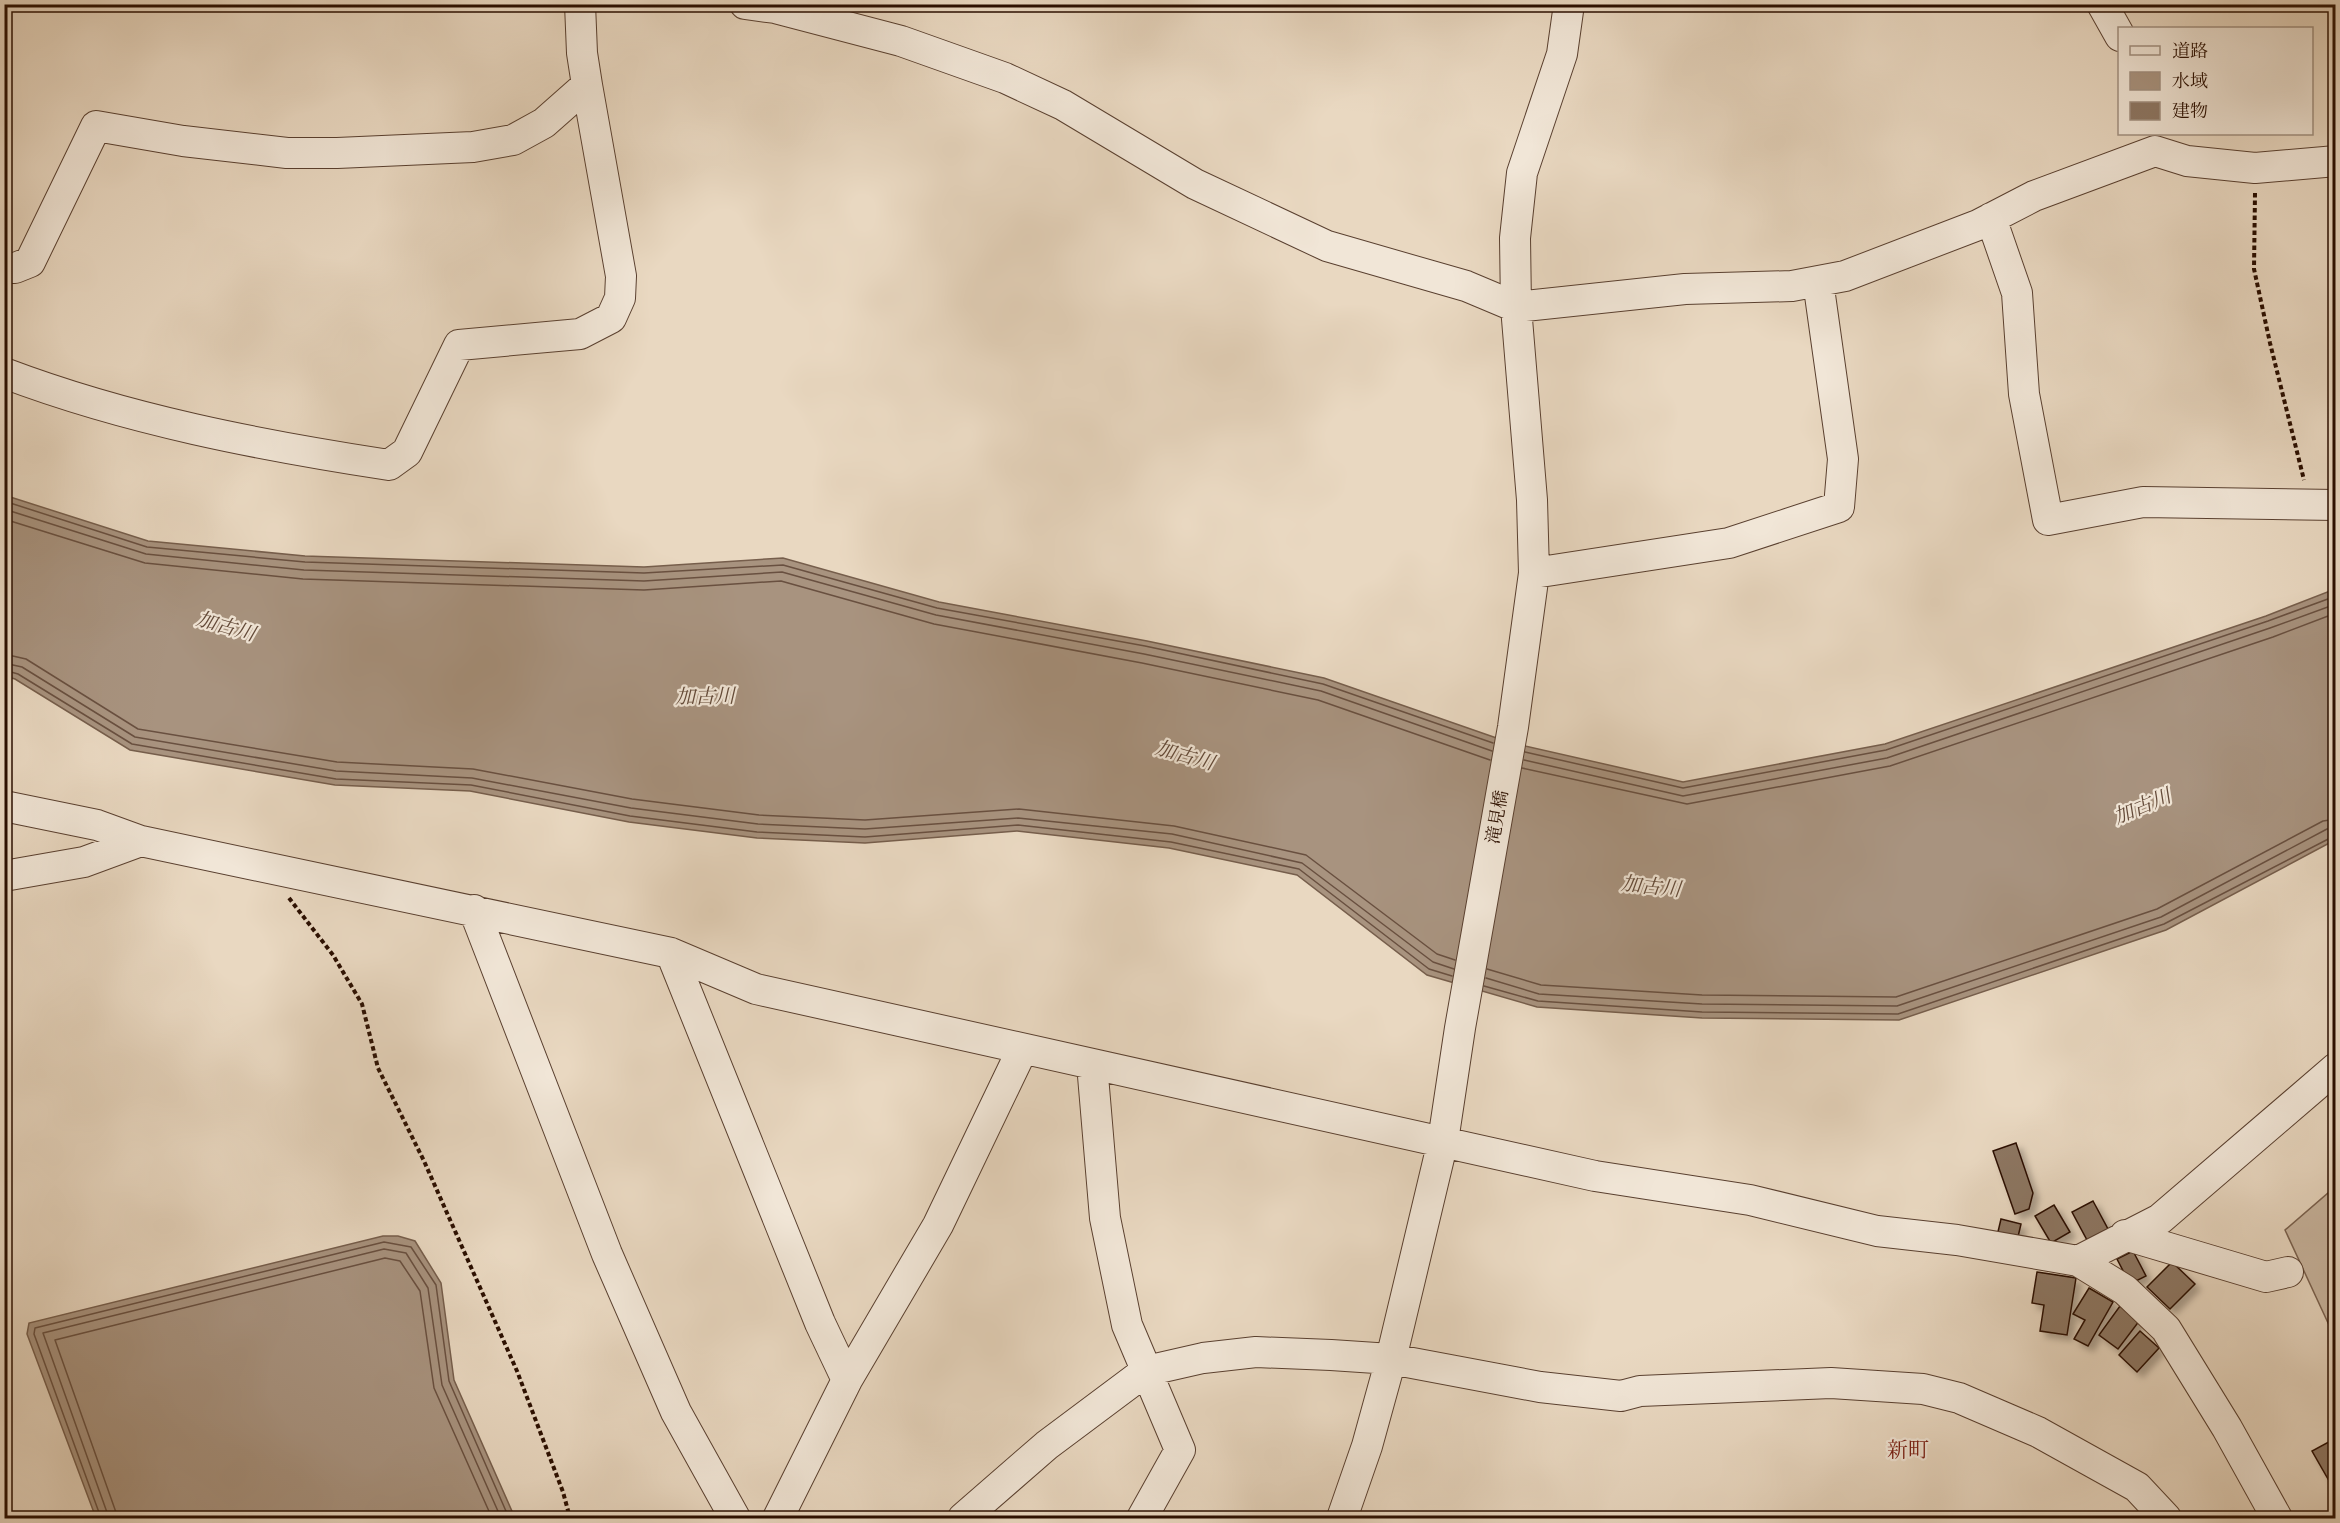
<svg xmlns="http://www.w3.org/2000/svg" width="2340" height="1523" viewBox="0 0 2340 1523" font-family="'Libre Caslon Text','Noto Serif JP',serif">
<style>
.green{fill:#c9b6a0;stroke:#7a6250;stroke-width:1.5}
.water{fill:#a8937f;stroke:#765e4c;stroke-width:1.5}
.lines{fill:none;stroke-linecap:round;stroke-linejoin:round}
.shore{stroke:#695040;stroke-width:1.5}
.building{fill:#8d7764;stroke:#2a0e00;stroke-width:1.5;filter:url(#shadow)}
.minor-casing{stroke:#5a4030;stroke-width:32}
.path{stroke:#2a0e00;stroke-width:4;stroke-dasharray:4.5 3;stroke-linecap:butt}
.minor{stroke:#f1e6d7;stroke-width:30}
.labels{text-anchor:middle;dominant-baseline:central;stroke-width:4.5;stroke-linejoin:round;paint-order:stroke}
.street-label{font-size:18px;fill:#2a0e00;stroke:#f1e6d7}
.water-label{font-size:20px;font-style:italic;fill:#634a39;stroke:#f1e6d7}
.quarter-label{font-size:21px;fill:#7a1f14;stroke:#f1e6d7}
</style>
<defs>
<filter id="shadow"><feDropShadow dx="5.5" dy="5.5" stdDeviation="3" flood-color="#0004"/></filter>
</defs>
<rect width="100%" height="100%" fill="#e9d8c1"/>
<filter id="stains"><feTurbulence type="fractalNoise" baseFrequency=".00333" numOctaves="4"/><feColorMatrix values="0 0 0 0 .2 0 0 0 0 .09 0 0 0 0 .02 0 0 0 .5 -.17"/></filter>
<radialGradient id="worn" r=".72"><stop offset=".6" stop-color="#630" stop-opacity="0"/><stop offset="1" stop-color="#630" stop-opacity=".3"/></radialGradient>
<!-- green -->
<path class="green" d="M2335 1187V1338L2285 1230Z"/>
<!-- water -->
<path class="water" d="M4 495 148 541 305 556 644 567 783 558 939 602 1147 641 1324 678 1508 742 1683 782 1885 744 2266 616 2335 589V840L2166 930 1899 1020 1702 1018 1537 1007 1427 975 1297 875 1169 848 1017 831 865 843 757 838 629 822 470 791 335 785 130 750 15 679 5 676Z
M383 1236H398L415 1241 441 1283 454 1380 515 1518H96L27 1334 29 1323Z"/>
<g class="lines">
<!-- shore -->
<path class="shore" d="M4 501 147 547 305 562 644 573 783 565 937 608 1145 646 1323 684 1493 743
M4 509 146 554 304 570 644 581 782 572 936 615 1144 654 1321 691 1492 751
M4 519 145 563 303 579 644 590 781 581 934 624 1142 663 1318 700 1490 760
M4 654 26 659 138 729 337 762 473 769 632 799 759 815 865 820 1019 809 1174 826 1306 855 1437 954 1455 960
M4 663 22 667 135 737 336 771 472 778 631 808 758 824 865 829 1018 818 1172 834 1302 863 1433 962 1454 969
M4 670 18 674 132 744 336 779 471 785 630 816 757 832 865 837 1018 825 1171 842 1299 869 1429 969 1452 976
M1525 752 1683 788 1886 750 2268 621 2336 596
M1524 760 1683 796 1887 758 2270 628 2336 604
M1522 768 1687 804 1890 766 2273 637 2336 613
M1487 969 1541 985 1702 995 1896 997 2157 909 2323 821 2336 819
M1486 978 1539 994 1702 1004 1897 1006 2161 917 2327 829 2336 828
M1484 986 1538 1001 1702 1012 1898 1014 2164 924 2336 835
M101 1518 34 1334 35 1328 384 1242 411 1247 436 1285 449 1381 509 1518
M109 1518 43 1333 384 1249 406 1253 428 1288 442 1385 501 1518
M118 1518 55 1340 385 1258 400 1261 420 1291 434 1388 492 1518"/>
</g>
<!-- building -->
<path class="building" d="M2016 1143 2033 1193 2029 1209 2015 1214 1993 1151Z
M2093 1201 2108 1229 2087 1240 2072 1212Z
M2054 1205 2070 1232 2051 1243 2035 1216Z
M2001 1219 2021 1224 2017 1241 1997 1236Z
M2133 1251 2146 1276 2130 1284 2117 1259Z
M2172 1262 2195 1284 2170 1309 2147 1287Z
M2037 1272 2076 1278 2067 1335 2040 1331 2044 1305 2032 1303Z
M2089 1288 2113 1302 2088 1346 2074 1339 2085 1320 2073 1314Z
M2120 1306 2140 1320 2118 1349 2099 1335Z
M2140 1331 2159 1348 2137 1372 2119 1355Z
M2336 1438V1493L2312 1451Z"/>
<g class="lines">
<defs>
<path id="minor" d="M580 4 582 53 587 85
M745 4 775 8 901 41 1005 78 1063 105 1195 184 1327 246 1466 286 1516 307 1685 289 1792 286 1845 276 1978 225 2034 196 2155 151 2187 161 2255 168 2336 161
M2102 4 2120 36
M1991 218 2017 293 2024 394 2048 520 2143 502 2336 505
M4 268H15L30 262 96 126 183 141 287 153H337L473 147 513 140 544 123 587 85 621 276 620 298 611 318 580 334 459 345 407 452 389 465C259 445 128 420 4 373
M1534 573 1729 543 1839 507 1843 459 1818 281
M4 806 97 825 141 841 671 953 756 989 1595 1176 1750 1200 1877 1231 1957 1240 2078 1261 2125 1290 2166 1329 2227 1428 2277 1518
M4 876 84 862 141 841
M474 910 607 1254 676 1412 735 1518
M671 953 820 1323 847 1380
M1092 1064 1105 1218 1127 1325 1180 1450 1142 1518
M2125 1235 2266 1277 2288 1272
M2078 1261 2160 1219 2336 1068
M778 1518 847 1380 938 1225 1022 1050
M963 1518 1047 1445 1146 1371 1203 1358 1256 1352 1331 1355 1391 1359 1540 1387 1621 1396 1640 1391 1831 1383 1923 1389 1959 1398 2038 1432 2137 1487 2166 1518
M1342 1518 1367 1446 1391 1359 1443 1141 1460 1028 1513 727 1534 573 1532 500 1516 307 1515 238 1522 173 1562 54 1569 4"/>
</defs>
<!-- minor casing -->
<use href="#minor" class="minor-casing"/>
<!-- path -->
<path class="path" d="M2255 193 2254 269 2270 343 2304 480
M289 898 333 955 362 1004 378 1068 424 1161 517 1371 563 1492 570 1518"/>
<!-- minor -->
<use href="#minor" class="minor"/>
</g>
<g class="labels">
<!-- street labels -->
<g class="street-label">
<text transform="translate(1497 817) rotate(-80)">滝見橋</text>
</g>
<!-- water labels -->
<g class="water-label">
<text transform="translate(226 626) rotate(16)">加古川</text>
<text transform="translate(705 696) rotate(-1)">加古川</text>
<text transform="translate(1185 755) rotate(16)">加古川</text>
<text transform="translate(2142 806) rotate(-23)">加古川</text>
<text transform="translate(1651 886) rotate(6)">加古川</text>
</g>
<!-- quarter labels -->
<g class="quarter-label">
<text x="1908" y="1449">新町</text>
</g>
</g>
<!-- margin -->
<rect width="2340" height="1523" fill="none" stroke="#e9d8c1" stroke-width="24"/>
<rect x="6" y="6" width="2328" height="1511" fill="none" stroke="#2a0e00" stroke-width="3"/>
<rect x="12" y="12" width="2316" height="1499" fill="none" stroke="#2a0e00" stroke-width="1.5"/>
<!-- legend -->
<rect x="2118" y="27" width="195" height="108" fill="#f1e6d7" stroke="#a19081" stroke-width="1.5"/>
<rect x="2130" y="46" width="30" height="9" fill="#f1e6d7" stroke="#a19081" stroke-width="1.5"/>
<text x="2172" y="57" font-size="18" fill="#2a0e00">道路</text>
<rect x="2130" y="72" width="30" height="18" fill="#a8937f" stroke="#a19081" stroke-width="1.5"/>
<text x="2172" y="87" font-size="18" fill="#2a0e00">水域</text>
<rect x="2130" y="102" width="30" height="18" fill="#8d7764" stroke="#a19081" stroke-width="1.5"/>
<text x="2172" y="117" font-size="18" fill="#2a0e00">建物</text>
<rect width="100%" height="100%" filter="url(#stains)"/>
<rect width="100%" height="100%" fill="url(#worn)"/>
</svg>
